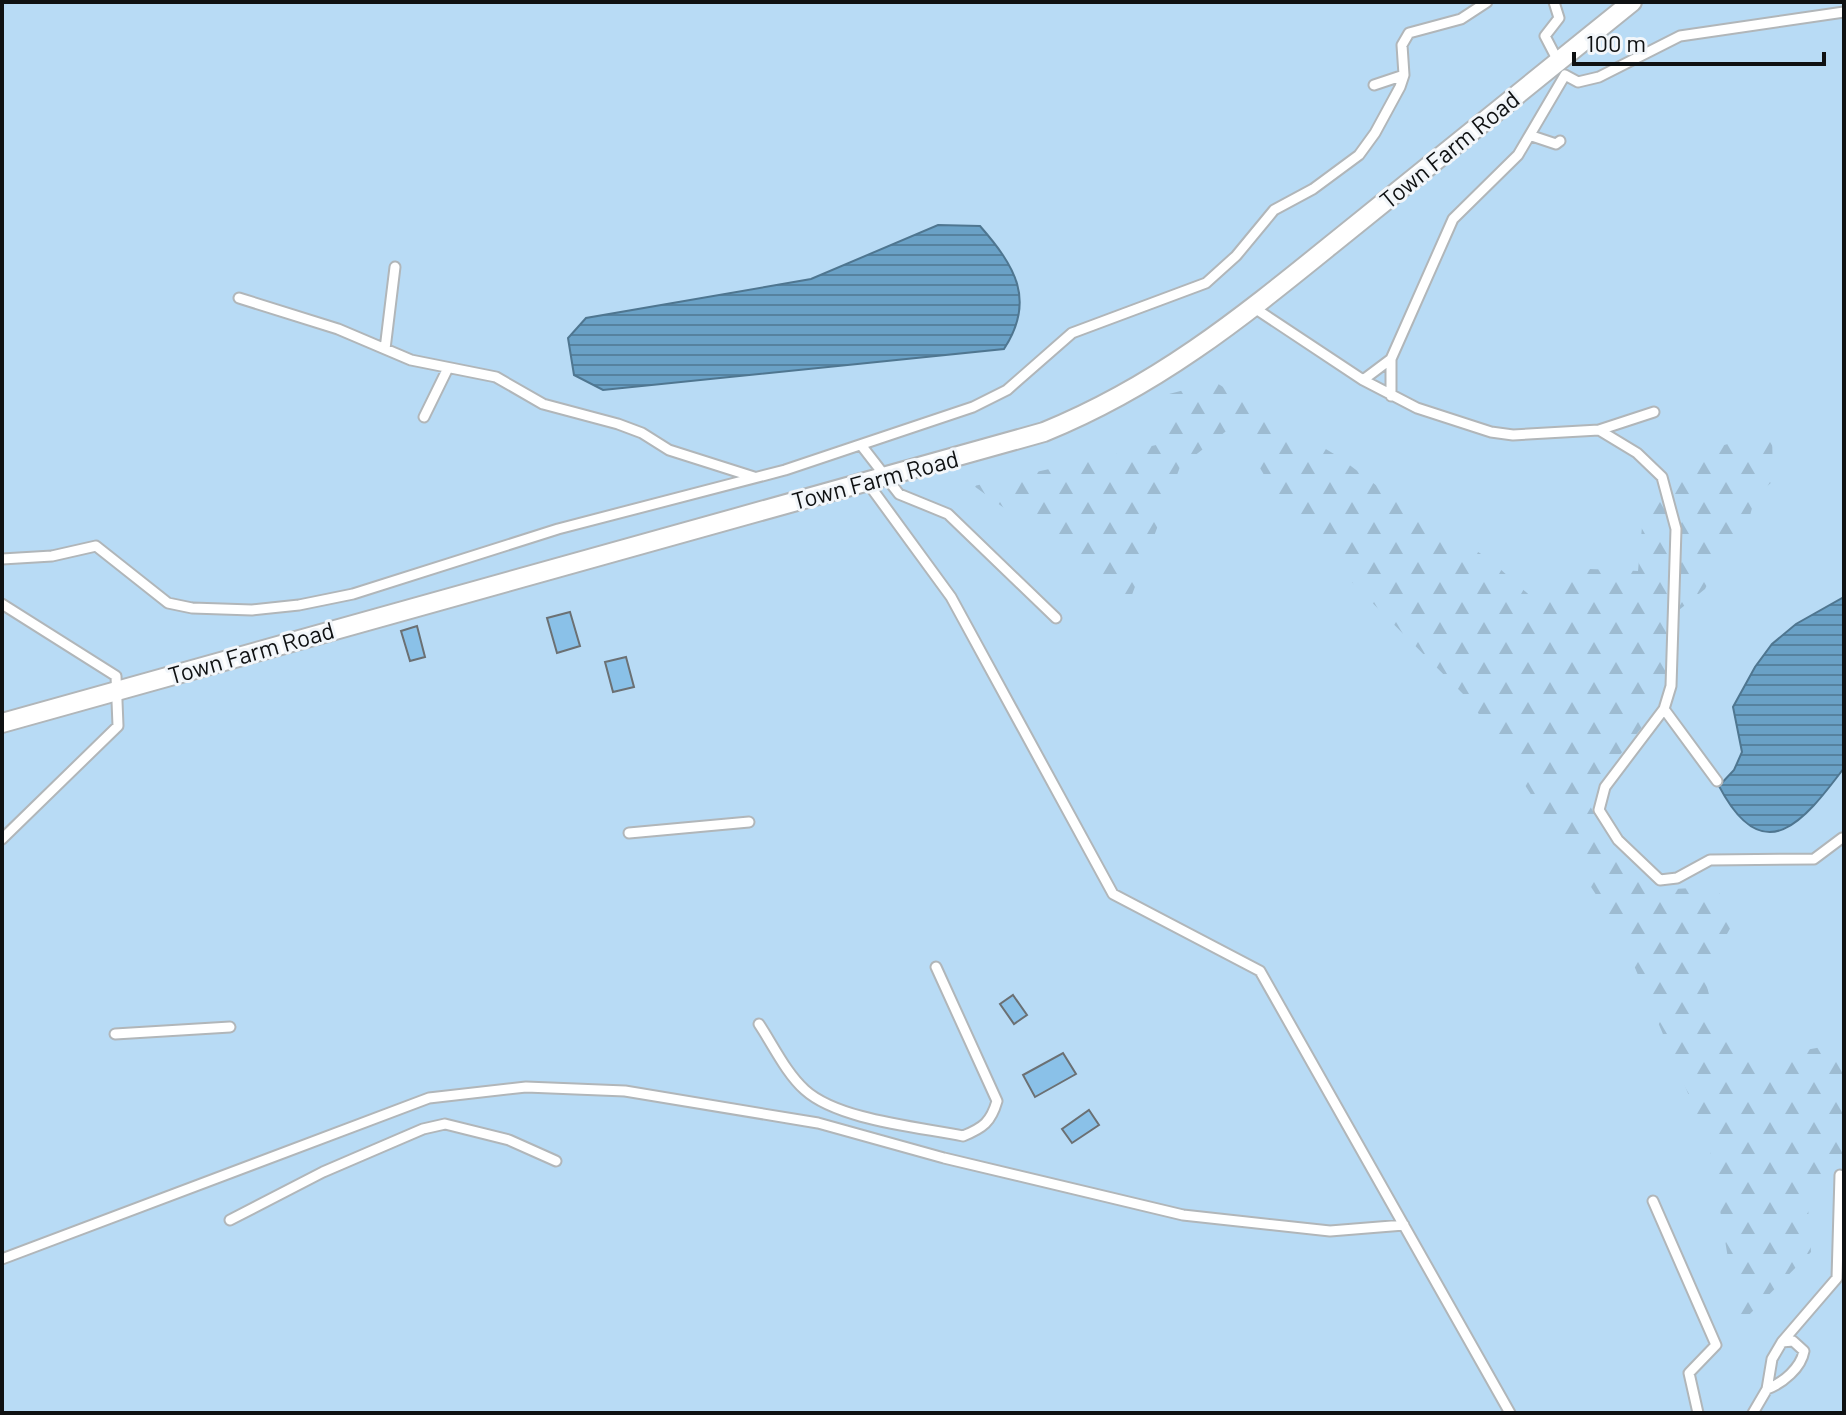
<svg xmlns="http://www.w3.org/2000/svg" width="1846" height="1415" viewBox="0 0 1846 1415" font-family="Barlow,sans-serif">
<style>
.grass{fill:#b8dbf5}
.forest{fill:url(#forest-firs)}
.water{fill:url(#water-rules);stroke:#4f7690;stroke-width:2}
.building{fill:#8ac1e8;stroke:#6b7073;stroke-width:2}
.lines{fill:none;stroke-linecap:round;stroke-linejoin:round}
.service-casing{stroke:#b1b6b9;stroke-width:13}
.minor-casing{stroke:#b1b6b9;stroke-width:22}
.service{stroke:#fff;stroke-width:9}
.minor{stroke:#fff;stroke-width:18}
.labels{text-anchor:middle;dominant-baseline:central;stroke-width:6;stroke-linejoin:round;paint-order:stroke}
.street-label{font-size:24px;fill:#0f1112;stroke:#f2f6fa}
</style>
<defs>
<pattern id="forest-firs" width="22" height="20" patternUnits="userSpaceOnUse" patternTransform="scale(2)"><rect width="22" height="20" fill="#b8dbf5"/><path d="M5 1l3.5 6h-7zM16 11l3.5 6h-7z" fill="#9dbbd1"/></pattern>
<pattern id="water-rules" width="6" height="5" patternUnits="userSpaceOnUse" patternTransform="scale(2)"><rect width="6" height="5" fill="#6aa1c6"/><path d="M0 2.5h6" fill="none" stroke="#56829f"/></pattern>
</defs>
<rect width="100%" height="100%" fill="#f2f6fa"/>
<!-- grass -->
<path class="grass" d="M2 2H1844V1413H2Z"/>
<!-- forest -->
<path class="forest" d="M1215 382 1339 457 1393 498 1489 559 1537 602 1590 569 1638 571 1645 494 1681 476 1720 446 1772 433 1773 481 1755 497 1748 523 1730 539 1705 589 1674 614 1675 673 1651 716 1594 787 1590 806 1628 874 1656 890 1710 887 1741 909 1704 975 1719 1033 1762 1058 1844 1043V1154L1808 1208 1811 1252 1739 1325 1709 1143 1619 930 1471 702 1293 523 1234 425 1180 467 1130 600 974 486 1165 443 1169 394Z"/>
<!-- water -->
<path class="water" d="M938 225 980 226C1015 266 1036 300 1004 349L603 390 574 375 568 338 586 318 811 279Z
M1844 597V768C1804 821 1764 872 1719 786L1734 770 1742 752 1733 707 1755 667 1772 644 1796 624Z"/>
<!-- building -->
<path class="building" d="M570 612 580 646 557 653 547 618Z
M417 626 425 657 410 661 401 631Z
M626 657 634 687 613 692 605 662Z
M1013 995 1027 1015 1014 1024 1000 1004Z
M1063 1053 1076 1074 1035 1097 1023 1075Z
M1089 1110 1099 1125 1072 1143 1062 1129Z"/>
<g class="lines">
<defs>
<path id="service" d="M1554 2 1559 18 1545 36 1558 61
M1374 85 1404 75
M1532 136 1556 144 1560 141
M239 298 338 329 411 360 496 377 543 404 618 424 642 433 669 450 754 477
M1253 307 1363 380 1417 408 1491 432 1513 435 1599 430 1637 453 1662 477 1676 529 1671 686 1664 709
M385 349 395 267
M1391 359 1453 219 1518 155 1565 75 1578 82 1599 77 1680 36 1844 12
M1363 380 1391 359V396
M424 417 448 368
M1599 430 1654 412
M861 445 899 494 948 514 1056 618
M867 482 951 597 1113 894 1260 971 1510 1413
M2 559 52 556 96 546 168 603 192 608 252 610 299 605 353 594 558 529 785 470 973 407 1007 390 1072 333 1206 283 1236 256 1274 210 1313 189 1359 155 1375 133 1400 87 1404 75 1402 45 1409 33 1461 19 1487 2
M2 604 116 676 118 726 2 839
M1717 781 1664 709 1605 787 1599 810 1618 840 1660 880 1677 878 1710 860 1814 859 1842 838
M629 833 749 822
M759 1024C773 1045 786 1073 805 1090 838 1120 919 1127 963 1136 983 1128 991 1122 997 1101L936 967
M115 1034 230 1027
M1653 1201 1716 1345 1689 1373 1698 1413
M230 1220 323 1172 423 1129 445 1124 509 1140 556 1161
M2 1259 429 1098 526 1087 625 1091 818 1123 944 1158 1183 1215 1330 1231 1404 1225
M1767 1389C1783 1383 1801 1368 1804 1351L1793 1341 1782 1342
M1753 1413 1767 1389 1772 1359 1782 1342 1837 1278 1840 1175"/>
<path id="minor" d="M2 723 1044 432C1167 382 1255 306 1357 224 1448 150 1540 76 1632 2"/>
</defs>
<!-- service casing -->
<use href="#service" class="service-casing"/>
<!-- minor casing -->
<use href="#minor" class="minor-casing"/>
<!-- service -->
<use href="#service" class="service"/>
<!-- minor -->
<use href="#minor" class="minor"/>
</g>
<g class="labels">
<!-- street labels -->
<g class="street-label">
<text transform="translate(1449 149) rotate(-39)">Town Farm Road</text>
<text transform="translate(875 479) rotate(-15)">Town Farm Road</text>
<text transform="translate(251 652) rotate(-16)">Town Farm Road</text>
</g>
</g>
<!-- border -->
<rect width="1846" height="1415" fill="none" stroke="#0f1112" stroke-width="8"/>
<!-- scale -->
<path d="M1574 52v12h250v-12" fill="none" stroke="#0f1112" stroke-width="4"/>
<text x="1586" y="52" font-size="24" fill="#0f1112" stroke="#f2f6fa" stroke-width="6" paint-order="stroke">100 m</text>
</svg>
